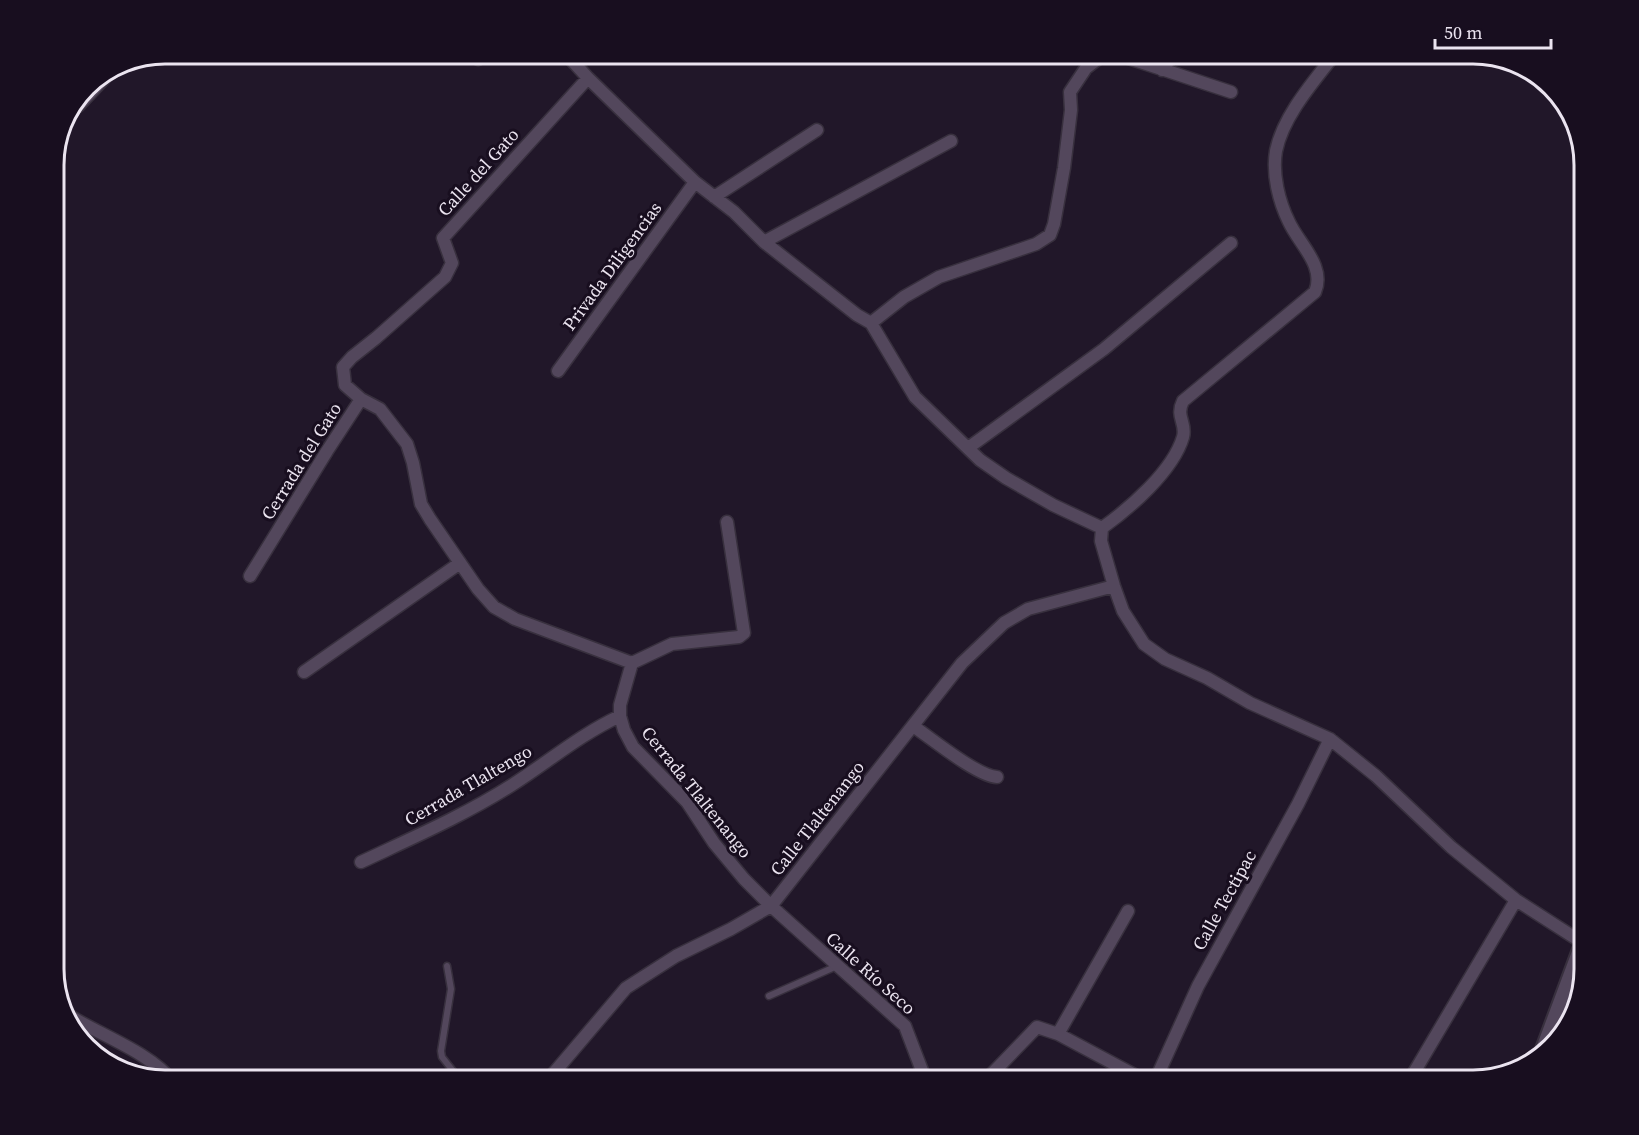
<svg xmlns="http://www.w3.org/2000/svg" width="1639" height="1135" viewBox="0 0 1639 1135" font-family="'Source Serif 4',serif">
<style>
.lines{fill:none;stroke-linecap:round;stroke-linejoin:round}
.lane-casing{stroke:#38303e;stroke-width:9}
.street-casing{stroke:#38303e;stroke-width:15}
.secondary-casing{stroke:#38303e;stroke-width:20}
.lane{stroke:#53475c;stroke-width:6}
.street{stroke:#53475c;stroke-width:12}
.secondary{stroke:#53475c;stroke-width:16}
.labels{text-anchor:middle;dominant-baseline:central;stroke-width:6;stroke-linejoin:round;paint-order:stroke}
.street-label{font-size:18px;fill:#ebe4f0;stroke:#180e1f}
.rim{fill:none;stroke:#ebe4f0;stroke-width:3}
</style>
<rect width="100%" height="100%" fill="#211729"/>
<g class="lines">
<defs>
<path id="lane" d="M447 966 451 989 441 1051 442 1057 457 1076 455 1081
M769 996 837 966"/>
<path id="street" d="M566 54 588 78 695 182 734 212 764 242 857 315 871 323 915 397 980 460 1006 478 1053 505 1102 528
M1116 54 1231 92
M478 59 482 54
M1162 70 1174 54
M78 106 114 68
M714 197 817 130
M764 242 951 141
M871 323 904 297 939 277 1036 244 1050 235 1054 224 1064 168 1071 110 1070 92 1086 68 1104 54
M558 371 695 182
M361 399 380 409 407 444 413 463 421 504 430 519 478 589 494 607 515 619 632 663 620 705V716L624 730 633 747 687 802 714 843 744 879 771 906 905 1026 926 1081
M968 448 1104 349 1231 243
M1102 528 1101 541 1114 586 1123 611 1144 644 1165 659 1207 678 1250 703 1330 739 1376 776 1451 847 1516 900 1583 943
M1102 528C1130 508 1173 471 1183 437 1187 423 1175 417 1183 401L1315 292C1326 266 1299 244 1289 222 1279 202 1272 174 1276 151 1283 116 1314 81 1335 54
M250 576 327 451 361 399 345 385 343 367 352 357 376 338 445 277 452 263 443 238 588 78
M632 663 672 644 739 637 744 633 727 522
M304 672 460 563
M913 726C931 738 977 776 997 777
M361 862C412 838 465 815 512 785 548 762 581 734 620 716
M65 1013C95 1033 150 1052 172 1081
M1058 1034 1128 911
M547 1081 626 988 676 956 731 929 771 906 962 663 1004 623 1028 609 1114 586
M985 1081 1037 1027 1058 1034 1146 1081
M1155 1081 1198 986 1298 804 1330 739
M1409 1081 1516 900"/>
<path id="secondary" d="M1543 1052 1585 939"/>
</defs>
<!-- lane casing -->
<use href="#lane" class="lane-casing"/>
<!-- street casing -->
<use href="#street" class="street-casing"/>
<!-- secondary casing -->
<use href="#secondary" class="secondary-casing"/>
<!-- lane -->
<use href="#lane" class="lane"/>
<!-- street -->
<use href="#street" class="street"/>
<!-- secondary -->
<use href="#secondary" class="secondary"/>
</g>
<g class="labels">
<!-- street labels -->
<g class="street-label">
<text transform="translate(478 172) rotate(-48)">Calle del Gato</text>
<text transform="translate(612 266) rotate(-54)">Privada Diligencias</text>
<text transform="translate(301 461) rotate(-58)">Cerrada del Gato</text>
<text transform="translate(468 785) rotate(-30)">Cerrada Tlaltengo</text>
<text transform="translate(697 792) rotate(51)">Cerrada Tlaltenango</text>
<text transform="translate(817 818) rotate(-52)">Calle Tlaltenango</text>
<text transform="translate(1224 900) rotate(-61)">Calle Tectipac</text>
<text transform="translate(871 973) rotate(42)">Calle Río Seco</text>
</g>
</g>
<!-- crop -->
<path d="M0 0H1639V1135H0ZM165 64H1473A101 101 0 0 1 1574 165V969A101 101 0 0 1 1473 1070H165A101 101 0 0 1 64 969V165A101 101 0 0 1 165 64Z" fill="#180e1f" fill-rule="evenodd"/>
<path class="rim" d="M165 64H1473A101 101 0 0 1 1574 165V969A101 101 0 0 1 1473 1070H165A101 101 0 0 1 64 969V165A101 101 0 0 1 165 64Z"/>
<!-- scale -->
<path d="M1435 39v9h116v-9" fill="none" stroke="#ebe4f0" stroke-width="3"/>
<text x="1444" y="39" font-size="18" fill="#ebe4f0" stroke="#180e1f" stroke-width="4.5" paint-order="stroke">50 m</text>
</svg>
